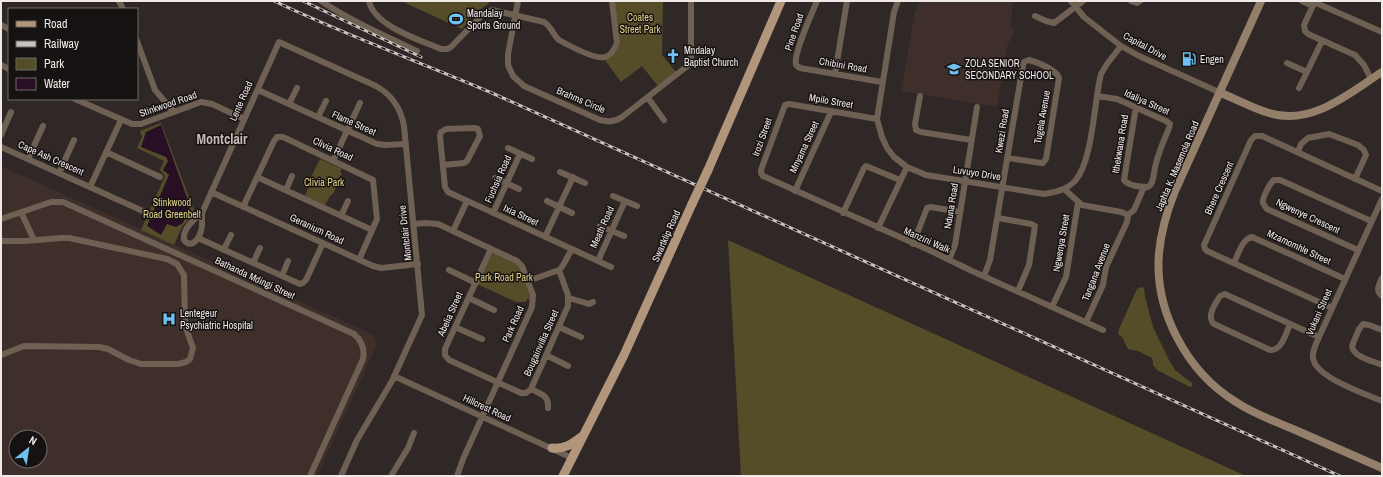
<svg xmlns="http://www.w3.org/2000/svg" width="1383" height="477" viewBox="0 0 1383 477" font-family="'Archivo Narrow',sans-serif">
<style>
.built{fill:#3e2f2b;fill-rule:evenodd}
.green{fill:#554d28}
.water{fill:#290f26}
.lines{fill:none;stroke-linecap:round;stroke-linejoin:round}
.street{stroke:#6e6154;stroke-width:6}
.secondary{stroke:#947f6b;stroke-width:8}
.primary{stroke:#b1967c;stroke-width:9}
.rail-casing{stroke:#c8c2c0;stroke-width:3}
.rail{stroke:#161211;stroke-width:1.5;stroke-dasharray:4.5;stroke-linecap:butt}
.primary-bridge{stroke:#b1967c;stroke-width:9}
.labels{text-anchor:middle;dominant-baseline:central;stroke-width:3;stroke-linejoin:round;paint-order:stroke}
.poi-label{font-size:10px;fill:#efe9e8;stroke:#161211;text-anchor:start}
.park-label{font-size:10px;fill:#dfd08d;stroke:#161211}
.street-label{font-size:10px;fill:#efe9e8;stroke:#161211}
.district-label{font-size:14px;font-weight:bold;fill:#c9bebc;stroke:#161211}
</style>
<rect width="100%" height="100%" fill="#302826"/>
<!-- built -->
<path class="built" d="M920 1H1013L1010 27 1015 30 1007 46 997 107 901 91 915 12Z
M1 166 374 335 377 344 317 476H1ZM16 437H40V461H16Z"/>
<!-- green -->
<path class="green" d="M401 1H489L488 4 479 10 462 29Z
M614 1H663L662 55 676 72 658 86 642 66 621 82 605 60 616 51 620 44Z
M161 123 195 213 182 227 174 245 141 230 165 176 160 170 164 161 137 148 142 137 140 131Z
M320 159 342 169 340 172 342 173 333 194 330 196 325 205 305 196 309 186 308 183Z
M728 240 1246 476H741Z
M493 253 519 265 532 300 527 299 526 302H516L477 284Z
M1141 287 1144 288 1145 297 1153 327 1169 360 1175 370 1192 383V386L1190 387 1157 370 1153 365V362L1152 358 1138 351 1128 349 1122 337 1118 334 1119 329 1137 289Z"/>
<!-- water -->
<path class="water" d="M161 125 190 206 183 223 176 227 167 224 161 235 147 226 169 175 163 170 168 161 166 157 141 147 146 132Z"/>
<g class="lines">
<!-- street -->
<path class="street" d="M119 1 123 9
M321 1C351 21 385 36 417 51
M369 1C374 26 420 40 441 49H447L451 47 484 13 492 10 544 22C551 26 553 35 559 40 568 45 596 60 605 57 611 56 615 48 617 43L612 1
M518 1 508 54V65L513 76 524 86 600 120C608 122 615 122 622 117L690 64 691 60V1
M817 1C812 13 793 54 796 65L800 68 882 82
M898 1 894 12 877 119 882 137 887 148 894 157 907 167 926 175 1044 194C1056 192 1066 190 1075 181 1093 161 1094 101 1101 74L1107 64 1121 46
M1071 1 1084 17 1121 46 1139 56 1221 93
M1131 1 1137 3 1140 1
M1302 1 1313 6
M1315 1 1304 25 1305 31 1308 34 1355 55 1364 65 1371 79
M1314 2 1382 32
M1035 16 1046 21 1054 23 1083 1
M1 25 9 29
M137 41 155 90 174 112
M1287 63 1307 72 1322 41
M1 65 9 69
M835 74 847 1
M1299 88 1307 72
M258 90 377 144 385 145 406 144
M920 96 915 124 916 130 921 132 971 140
M1097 96 1117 99 1166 121 1170 124 1169 128C1163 143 1156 157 1154 173 1153 179 1153 184 1148 187 1140 187 1129 186 1124 180L1136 107
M648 98 664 120
M75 99 132 124H141L201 102 212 104 244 119
M289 104 297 88
M318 117 326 101
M877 119 789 104 785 105 761 170V173L763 176 929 250 972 271 1103 330
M1 135 11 112
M1 147 145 212
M508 148 532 159
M106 152 160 177
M1298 152 1301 144 1308 138 1329 134 1358 145 1364 150 1366 155 1355 179
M28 159 43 126
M333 161 360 103
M443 165 464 163 467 161 480 136 478 129 474 128 446 129 441 132 440 136 445 187 448 192 611 267
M560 172 585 183
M59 173 74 140
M257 177 372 230
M495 178 519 189
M90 187 121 120
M1064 189 1082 205 1121 212 1128 215
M286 190 292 176
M795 191 831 112
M211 192 373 266 381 268 418 264
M613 196 637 206
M1382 199 1319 337C1316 344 1312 351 1313 358 1315 377 1365 394 1382 401
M547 201 572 213
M243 207 274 141 277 137H283L373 180 377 219 359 260
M21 212 34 240
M202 213C194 219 182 229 184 240 193 251 201 235 202 226 202 222 202 217 202 213L279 42 376 86C392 95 401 109 404 126L422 315 392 381 357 440 341 476
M493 213 520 154
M843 213 864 168 866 166 900 180
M341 216 348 201
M998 218 1031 224 1035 226 1029 265 1018 291
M1 219 51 202H63L354 334C362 341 365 349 363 359L310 476
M414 224 426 223 438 224 517 261 522 266 533 295 532 307 463 459 457 476
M600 226 624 236
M878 228 907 167
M453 231 467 201
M545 237 573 177
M198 238 300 284 303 283 306 280 323 243
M1 241H25L61 238H69L167 259 177 264 184 275 185 323 188 334 193 348 190 359 186 362 178 364H141L129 360 108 349 99 347 24 346 1 355
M913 244 927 208 931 207 960 212
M224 249 231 235
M491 249 445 349V355L449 360 521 393H526L531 389 568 306V295L559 270
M1358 250 1267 209C1265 207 1264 205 1263 203 1262 198 1270 183 1274 180H1280L1371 221
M949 260 955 245 977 107
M598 261 625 201
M253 263 260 248
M1234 263C1238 255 1242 239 1252 237L1345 279
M449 270 476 283
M282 276 288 261
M984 276 990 260 1023 65 1024 62 1029 60C1037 62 1057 70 1059 78L1046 159 1043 163H1041L1008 158
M1382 278C1379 285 1375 290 1382 296
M528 281 559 270 562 267 572 249
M469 298 494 310
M569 298 589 304 593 302
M1052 307 1066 277 1078 203
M1332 308 1207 251 1205 249 1204 245 1251 140 1255 136H1262L1382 191
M1086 322 1103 285 1106 267 1127 222 1128 215 1134 210 1144 187
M1290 324C1286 333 1282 351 1270 350L1214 324C1206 317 1215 304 1220 296L1225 294 1229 296 1319 337
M455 327 482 339
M559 327 581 337
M1382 330 1369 325 1363 324 1359 329 1352 346C1353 357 1373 361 1382 365
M546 355 568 366
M394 376 572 458
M531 389C541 394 549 395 548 408
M391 476 408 448 414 433"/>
<!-- secondary -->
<path class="secondary" d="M1261 1 1175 191C1167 211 1161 231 1159 253 1154 311 1187 372 1236 402 1254 414 1274 421 1293 429 1323 442 1352 455 1382 468
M1221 93C1236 99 1252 108 1269 113 1312 126 1348 94 1382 72"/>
<!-- primary -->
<path class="primary" d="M708 170 781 1
M552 448C564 449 571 445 581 437
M563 476 624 355 692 204"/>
<defs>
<path id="rail" d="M274 1C345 35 420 62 492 93L1340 476
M303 1 421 57"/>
</defs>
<!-- rail casing -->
<use href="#rail" class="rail-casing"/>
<!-- rail -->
<use href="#rail" class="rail"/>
<!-- primary-bridge -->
<path class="primary-bridge" d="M692 204 708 170"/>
</g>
<!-- icons -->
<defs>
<symbol id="stadium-bare" viewBox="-9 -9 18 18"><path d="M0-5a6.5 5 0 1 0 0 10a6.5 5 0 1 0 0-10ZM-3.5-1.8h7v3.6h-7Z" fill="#6dc2f3" stroke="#161211" stroke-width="2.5" paint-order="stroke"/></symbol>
<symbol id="church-bare" viewBox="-9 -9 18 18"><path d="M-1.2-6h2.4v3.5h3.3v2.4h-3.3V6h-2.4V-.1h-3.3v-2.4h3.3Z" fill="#6dc2f3" stroke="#161211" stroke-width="2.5" paint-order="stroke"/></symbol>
<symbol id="fuel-bare" viewBox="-9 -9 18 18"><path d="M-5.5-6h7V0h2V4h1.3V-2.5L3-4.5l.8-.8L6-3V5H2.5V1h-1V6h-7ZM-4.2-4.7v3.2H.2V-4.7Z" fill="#6dc2f3" stroke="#161211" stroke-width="2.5" paint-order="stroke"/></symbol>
<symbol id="school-bare" viewBox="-9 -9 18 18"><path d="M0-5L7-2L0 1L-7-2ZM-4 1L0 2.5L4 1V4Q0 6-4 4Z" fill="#6dc2f3" stroke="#161211" stroke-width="2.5" paint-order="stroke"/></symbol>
<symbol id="hospital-bare" viewBox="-9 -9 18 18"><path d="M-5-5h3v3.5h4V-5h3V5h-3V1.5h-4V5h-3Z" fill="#6dc2f3" stroke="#161211" stroke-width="2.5" paint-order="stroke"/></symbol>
</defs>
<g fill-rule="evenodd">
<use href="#stadium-bare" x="446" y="9" width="20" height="20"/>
<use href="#church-bare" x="663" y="46" width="20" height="20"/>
<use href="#fuel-bare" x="1179" y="49" width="20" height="20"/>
<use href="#school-bare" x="944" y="59" width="20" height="20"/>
<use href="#hospital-bare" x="159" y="309" width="20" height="20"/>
</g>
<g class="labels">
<!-- poi labels -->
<g class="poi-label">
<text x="467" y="13">Mandalay<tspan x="467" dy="12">Sports Ground</tspan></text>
<text x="684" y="50">Mndalay<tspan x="684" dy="12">Baptist Church</tspan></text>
<text x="1200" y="59">Engen</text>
<text x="965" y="63">ZOLA SENIOR<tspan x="965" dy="12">SECONDARY SCHOOL</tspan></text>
<text x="180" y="313">Lentegeur<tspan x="180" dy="12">Psychiatric Hospital</tspan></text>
</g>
<!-- park labels -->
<g class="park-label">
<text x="640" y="17">Coates<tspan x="640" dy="12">Street Park</tspan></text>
<text x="324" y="182">Clivia Park</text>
<text x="172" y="202">Stinkwood<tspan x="172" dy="12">Road Greenbelt</tspan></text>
<text x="504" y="277">Park Road Park</text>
</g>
<!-- street labels -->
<g class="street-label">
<text transform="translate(794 32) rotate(-71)">Pine Road</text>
<text transform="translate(1145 46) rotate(28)">Capital Drive</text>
<text transform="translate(843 65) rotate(10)">Chibini Road</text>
<text transform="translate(581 100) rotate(23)">Brahms Circle</text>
<text transform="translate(241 101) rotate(-66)">Lente Road</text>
<text transform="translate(831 101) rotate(10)">Mpilo Street</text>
<text transform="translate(1147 102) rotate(24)">Idaliya Street</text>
<text transform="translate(168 104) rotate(-19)">Stinkwood Road</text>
<text transform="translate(1042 117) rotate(-80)">Tugela Avenue</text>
<text transform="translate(354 123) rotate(24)">Flame Street</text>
<text transform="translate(1002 131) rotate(-81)">Kwezi Road</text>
<text transform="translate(762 137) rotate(-70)">Irozi Street</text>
<text transform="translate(1120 144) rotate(-81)">Ithekwana Road</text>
<text transform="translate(804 147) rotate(-65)">Mnyama Street</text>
<text transform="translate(333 149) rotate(25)">Clivia Road</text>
<text transform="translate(51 158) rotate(24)">Cape Ash Crescent</text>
<text transform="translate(1177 166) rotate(-67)">Japhta K. Masemola Road</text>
<text transform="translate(977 173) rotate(9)">Luvuyo Drive</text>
<text transform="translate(498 179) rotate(-66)">Fuchsia Road</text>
<text transform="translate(1219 188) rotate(-66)">Bhere Crescent</text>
<text transform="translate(951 206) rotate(-81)">Nduna Road</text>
<text transform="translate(521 215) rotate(25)">Ixia Street</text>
<text transform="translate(1308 216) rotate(25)">Ngwenye Crescent</text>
<text transform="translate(602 227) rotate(-66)">Meath Road</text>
<text transform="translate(317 229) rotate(25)">Geranium Road</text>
<text transform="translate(405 233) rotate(-96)">Montclair Drive</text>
<text transform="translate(666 236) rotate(-66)">Swartklip Road</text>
<text transform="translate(927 240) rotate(24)">Manzini Walk</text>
<text transform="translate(1061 243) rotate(-80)">Ngwenya Street</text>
<text transform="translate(1299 247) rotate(25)">Mzamomhle Street</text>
<text transform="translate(1096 272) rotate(-69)">Tangana Avenue</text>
<text transform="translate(255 278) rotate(25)">Bathanda Mdingi Street</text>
<text transform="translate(1319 312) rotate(-66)">Vukani Street</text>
<text transform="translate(450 314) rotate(-66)">Abelia Street</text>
<text transform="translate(513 324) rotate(-66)">Park Road</text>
<text transform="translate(541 343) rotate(-66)">Bougainvillia Street</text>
<text transform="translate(487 408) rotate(25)">Hillcrest Road</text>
</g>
<!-- district labels -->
<g class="district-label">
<text x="222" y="139">Montclair</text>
</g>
</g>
<!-- border -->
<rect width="1383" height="477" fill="none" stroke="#efe9e8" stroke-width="4"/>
<!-- legend -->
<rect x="8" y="8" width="130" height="92" fill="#161211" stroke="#6d6867"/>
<rect x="16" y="21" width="20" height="6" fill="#b1967c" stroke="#6d6867"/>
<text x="44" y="28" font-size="12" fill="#efe9e8">Road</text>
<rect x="16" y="41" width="20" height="6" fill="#c8c2c0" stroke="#6d6867"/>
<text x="44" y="48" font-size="12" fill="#efe9e8">Railway</text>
<rect x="16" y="58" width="20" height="12" fill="#554d28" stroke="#6d6867"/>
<text x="44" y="68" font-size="12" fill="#efe9e8">Park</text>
<rect x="16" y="78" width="20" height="12" fill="#290f26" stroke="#6d6867"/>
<text x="44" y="88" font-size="12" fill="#efe9e8">Water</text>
<!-- north arrow -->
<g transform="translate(28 449) rotate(30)"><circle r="19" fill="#161211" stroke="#6d6867"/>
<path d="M0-3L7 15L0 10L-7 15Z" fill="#6dc2f3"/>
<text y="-6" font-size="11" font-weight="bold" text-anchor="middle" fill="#efe9e8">N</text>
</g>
</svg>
